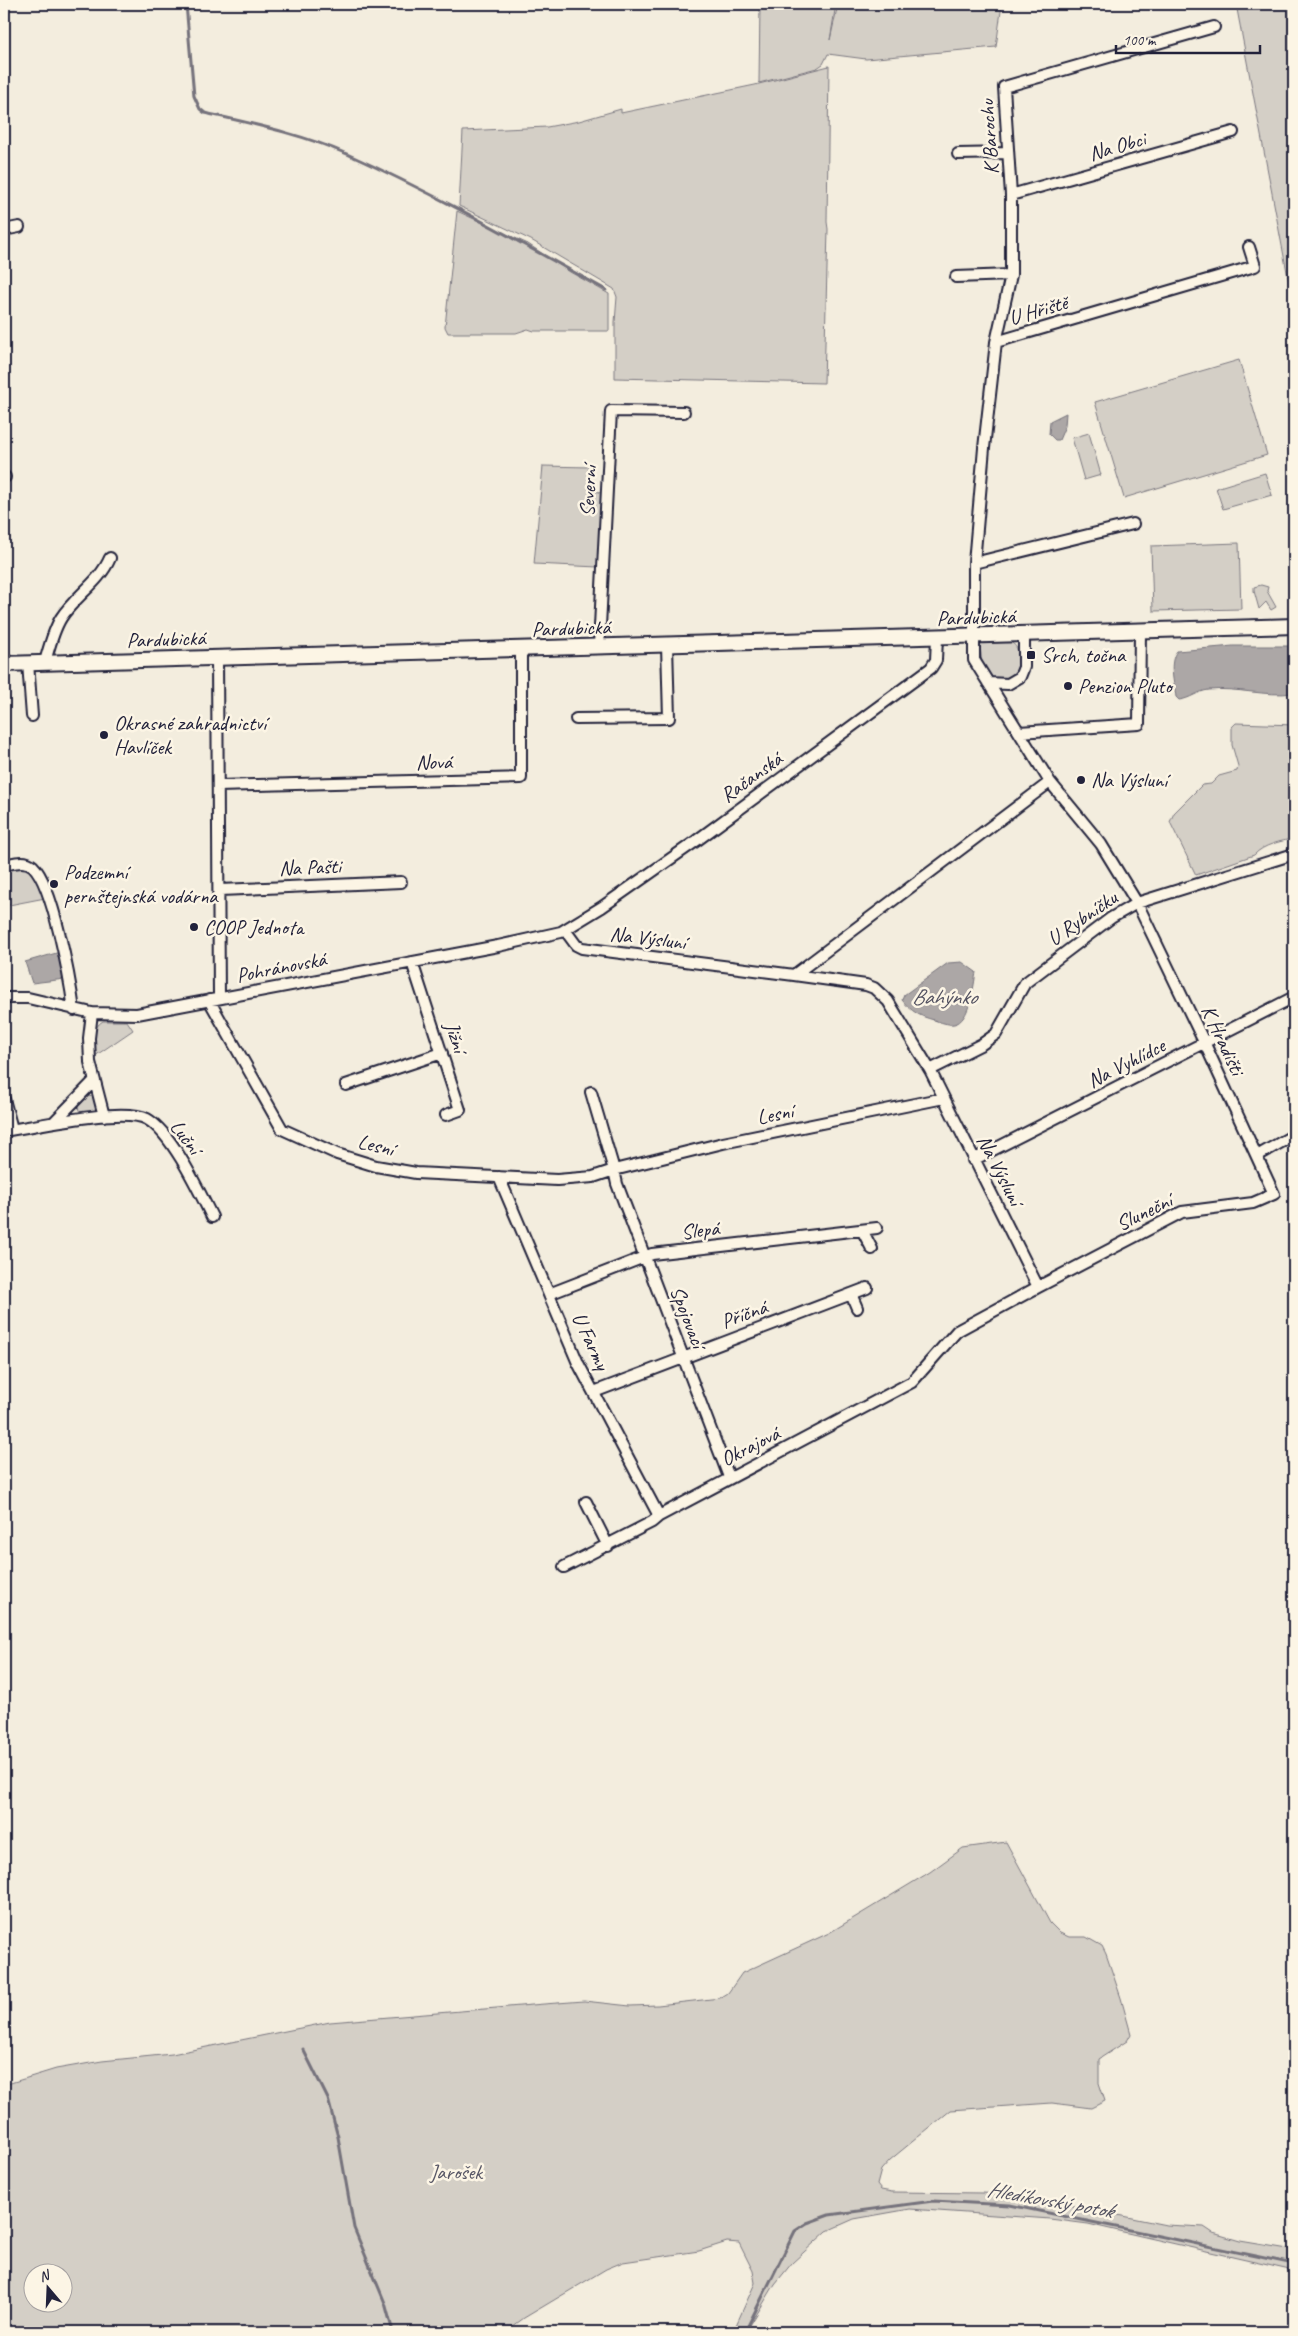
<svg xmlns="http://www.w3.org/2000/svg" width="1298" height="2336" viewBox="0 0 1298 2336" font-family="Caveat,sans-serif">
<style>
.green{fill:#d4cfc6;stroke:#7b7880;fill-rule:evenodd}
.water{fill:#aca7a6;stroke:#75727b}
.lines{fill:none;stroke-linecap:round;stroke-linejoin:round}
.stream{stroke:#75727b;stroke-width:3}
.street-casing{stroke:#22223b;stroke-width:14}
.secondary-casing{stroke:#22223b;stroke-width:18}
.street{stroke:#fcf5e5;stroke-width:10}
.secondary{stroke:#fcf5e5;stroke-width:14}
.poi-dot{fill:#22223b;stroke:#fcf5e5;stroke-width:2}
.labels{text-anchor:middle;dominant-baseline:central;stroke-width:5;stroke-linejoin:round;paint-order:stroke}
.street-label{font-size:21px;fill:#22223b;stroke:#fcf5e5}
.poi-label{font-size:21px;fill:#22223b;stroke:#fcf5e5;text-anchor:start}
.park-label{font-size:21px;fill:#575665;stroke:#fcf5e5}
.water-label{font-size:22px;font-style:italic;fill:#525160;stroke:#fcf5e5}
</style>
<rect width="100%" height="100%" fill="#f3edde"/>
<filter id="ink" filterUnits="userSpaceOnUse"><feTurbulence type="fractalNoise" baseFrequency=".02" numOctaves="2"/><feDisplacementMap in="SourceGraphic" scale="10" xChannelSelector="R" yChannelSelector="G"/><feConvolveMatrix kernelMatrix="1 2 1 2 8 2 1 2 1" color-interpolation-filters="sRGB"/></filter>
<g filter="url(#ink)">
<!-- green -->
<path class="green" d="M760 4H836L830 40 838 4H1002L996 47 866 59 828 54 823 64 817 68 759 83Z
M1236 4H1294V309Z
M829 66 827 222 828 229 824 383 615 378V322L617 297 614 289 531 240 459 206 463 131 547 127 579 121 621 109V113L755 85Z
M457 211 528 244 570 272 609 294V331H534L528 329 516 333H448L445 327Z
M1239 360 1267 455 1124 498 1095 402Z
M1089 433 1101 475 1084 480 1072 438Z
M543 466 589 467V491L602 492 598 567 534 564Z
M1265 473 1272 495 1223 509 1216 488Z
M1239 543 1241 609 1153 611 1151 546Z
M1261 585 1268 587 1267 591 1276 607 1271 610 1266 602 1259 609 1254 591V587Z
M1008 641C1020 645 1019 657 1018 668L1009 678 992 679 982 664 980 645 983 642Z
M1236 723 1294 725V838C1280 842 1264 844 1254 855L1196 875 1170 822 1174 813 1202 785 1211 784 1219 776 1237 771 1238 766 1232 745V727Z
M25 866 32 870 45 898 4 906V868Z
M103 1021H127L133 1030 95 1056C93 1044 91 1028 103 1021Z
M78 1106a10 10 0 1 1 20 0a10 10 0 1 1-20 0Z
M1006 1842 1050 1923 1060 1933 1069 1937H1086L1102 1946 1106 1954 1121 1998 1131 2034 1127 2041 1099 2059V2083L1105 2101 1091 2108 1052 2103 951 2110 890 2160 881 2170 877 2185 881 2190 892 2192 983 2193 1025 2196 1166 2225 1204 2227 1213 2233 1240 2241 1294 2250V2271L1088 2224 1050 2219 910 2209 854 2219 827 2231 792 2263 775 2284 746 2332H733L755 2283 753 2271 739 2243 727 2242 699 2251 623 2262 606 2269 524 2318 505 2332H4V2085L56 2069 102 2061 172 2054 330 2022 544 2004 584 2001 630 2006 658 2005 720 1998 728 1993 742 1973 829 1933 930 1872 963 1848ZM32 2274H62V2304H32Z"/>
<!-- water -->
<path class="water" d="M1066 413 1065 426 1059 440H1055L1049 434 1050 421Z
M1233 646H1294V693C1265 697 1237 687 1209 690 1198 691 1190 699 1179 700L1176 697C1174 682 1168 663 1177 651Z
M60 952 65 979 32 983 25 962Z
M962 962 976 972C974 984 970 1022 954 1024 948 1025 940 1022 934 1020 919 1016 912 1012 902 1000L904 995 948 963Z"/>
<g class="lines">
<!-- stream -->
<path class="stream" d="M186 4 194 96 200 109 205 113C253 124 302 134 347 154 436 194 521 243 606 290
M303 2049 328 2099 338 2137 354 2228 385 2303 393 2332
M745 2332 795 2231 807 2223 829 2215 933 2201 1010 2205 1294 2264"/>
<defs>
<path id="street" d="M958 154 1008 153
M1011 195 1233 132
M4 230 19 227
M956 277 1011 275
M996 342 1011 275V195L1004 87 1214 27
M4 476 5 477
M974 563 1133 524
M599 646 611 411 684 412
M217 657 219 998
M45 662C49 648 53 631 61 618 75 596 100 582 110 558
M28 663 32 716
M988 683 1008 684 1020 677 1024 667V635
M576 719 669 718 667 645
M1019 732 1139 724 1140 631
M218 786 521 778V649
M4 865C14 863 25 859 33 866 53 885 70 980 74 1010
M220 890 401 882
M565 930 576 945 582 948 794 975 1050 782 974 660V563L984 448 996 342 1255 266 1249 247
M412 962 460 1110 446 1115
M794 975 866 985 874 988 888 1001 930 1070 1038 1287
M4 998H28L92 1013 137 1014 498 946 561 932 602 907 696 841 931 668 936 660 937 638
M209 1000 282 1129 337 1154 376 1166 416 1173 557 1180 593 1177 614 1170 617 1184 729 1477
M92 1013 89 1038 90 1062 104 1116
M930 1070 982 1044 996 1034 1025 983 1111 918 1137 903 1294 854
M346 1085 442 1053
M591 1092 614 1170 723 1143 944 1098
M4 1099 12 1129
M54 1122 94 1081
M4 1131C33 1127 123 1106 147 1119 172 1133 199 1191 212 1217
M1257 1156 1294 1135
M973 1160 1294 997
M499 1177 578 1363 659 1516
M862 1230 872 1249
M549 1294 652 1254 877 1228
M851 1294 857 1308
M594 1392 867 1288
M586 1502 608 1546
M564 1567 652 1522 659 1516 912 1382 957 1331 1038 1287 1182 1212 1253 1203 1274 1194 1205 1044 1137 903 1101 844 1050 782"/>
<path id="secondary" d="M4 664 1294 626"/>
</defs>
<!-- street casing -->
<use href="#street" class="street-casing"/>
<!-- secondary casing -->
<use href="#secondary" class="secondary-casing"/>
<!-- street -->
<use href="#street" class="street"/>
<!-- secondary -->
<use href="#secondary" class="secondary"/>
</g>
</g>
<!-- markers -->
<g class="poi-dot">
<rect x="1026" y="650" width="10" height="10" rx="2.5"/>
<circle cx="1068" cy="686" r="5"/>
<circle cx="104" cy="735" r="5"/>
<circle cx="1081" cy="780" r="5"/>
<circle cx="54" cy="884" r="5"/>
<circle cx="194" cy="927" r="5"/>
</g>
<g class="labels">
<!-- street labels -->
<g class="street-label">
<text transform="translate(989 137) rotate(-94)">K Barochu</text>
<text transform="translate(1117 146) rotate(-16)">Na Obci</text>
<text transform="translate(1038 310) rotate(-16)">U Hřiště</text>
<text transform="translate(588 491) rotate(-87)">Severní</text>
<text transform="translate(976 617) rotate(-2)">Pardubická</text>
<text transform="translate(571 628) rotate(-2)">Pardubická</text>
<text transform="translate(166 639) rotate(-2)">Pardubická</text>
<text transform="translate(434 762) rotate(-1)">Nová</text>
<text transform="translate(751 777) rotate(-36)">Račanská</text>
<text transform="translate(310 867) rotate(-2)">Na Pašti</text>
<text transform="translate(1082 918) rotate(-35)">U Rybníčku</text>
<text transform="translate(648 938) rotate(7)">Na Výsluní</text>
<text transform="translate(281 967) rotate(-11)">Pohránovská</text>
<text transform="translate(456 1037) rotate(72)">Jižní</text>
<text transform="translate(1223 1040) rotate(65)">K Hradišti</text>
<text transform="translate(1126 1063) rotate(-27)">Na Vyhlídce</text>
<text transform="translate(775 1114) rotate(-11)">Lesní</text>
<text transform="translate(186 1137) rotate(53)">Luční</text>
<text transform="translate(376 1145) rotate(14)">Lesní</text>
<text transform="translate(1000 1170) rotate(63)">Na Výsluní</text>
<text transform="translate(1144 1212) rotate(-26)">Sluneční</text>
<text transform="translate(700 1230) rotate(-7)">Slepá</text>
<text transform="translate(744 1314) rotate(-20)">Příčná</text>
<text transform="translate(688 1317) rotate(69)">Spojovací</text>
<text transform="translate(591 1341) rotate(65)">U Farmy</text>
<text transform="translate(750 1446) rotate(-27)">Okrajová</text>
</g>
<!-- poi labels -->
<g class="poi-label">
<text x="1041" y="655">Srch, točna</text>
<text x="1078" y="686">Penzion Pluto</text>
<text x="114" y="723">Okrasné zahradnictví<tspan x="114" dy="24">Havlíček</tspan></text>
<text x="1091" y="780">Na Výsluní</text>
<text x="64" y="872">Podzemní<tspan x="64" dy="24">pernštejnská vodárna</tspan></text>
<text x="204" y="927">COOP Jednota</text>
</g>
<!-- park labels -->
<g class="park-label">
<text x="456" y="2172">Jarošek</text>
</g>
<!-- water labels -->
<g class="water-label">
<text x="944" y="997">Bahýnko</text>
<text transform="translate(1050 2200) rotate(10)">Hledíkovský potok</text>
</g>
</g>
<!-- margin -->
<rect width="1298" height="2336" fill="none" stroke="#fcf5e5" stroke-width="20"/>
<rect x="10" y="10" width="1278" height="2316" fill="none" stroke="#22223b" stroke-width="2" filter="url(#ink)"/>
<!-- north arrow -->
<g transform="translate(48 2288) rotate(341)"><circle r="24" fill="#fcf5e5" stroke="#a5a1a1"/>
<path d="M0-4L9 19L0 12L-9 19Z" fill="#22223b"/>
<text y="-8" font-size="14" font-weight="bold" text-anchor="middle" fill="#22223b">N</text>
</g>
<!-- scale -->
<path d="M1116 45v8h144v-8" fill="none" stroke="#22223b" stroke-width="2.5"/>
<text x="1123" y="45" font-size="15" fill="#22223b" stroke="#fcf5e5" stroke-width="4" paint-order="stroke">100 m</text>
</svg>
